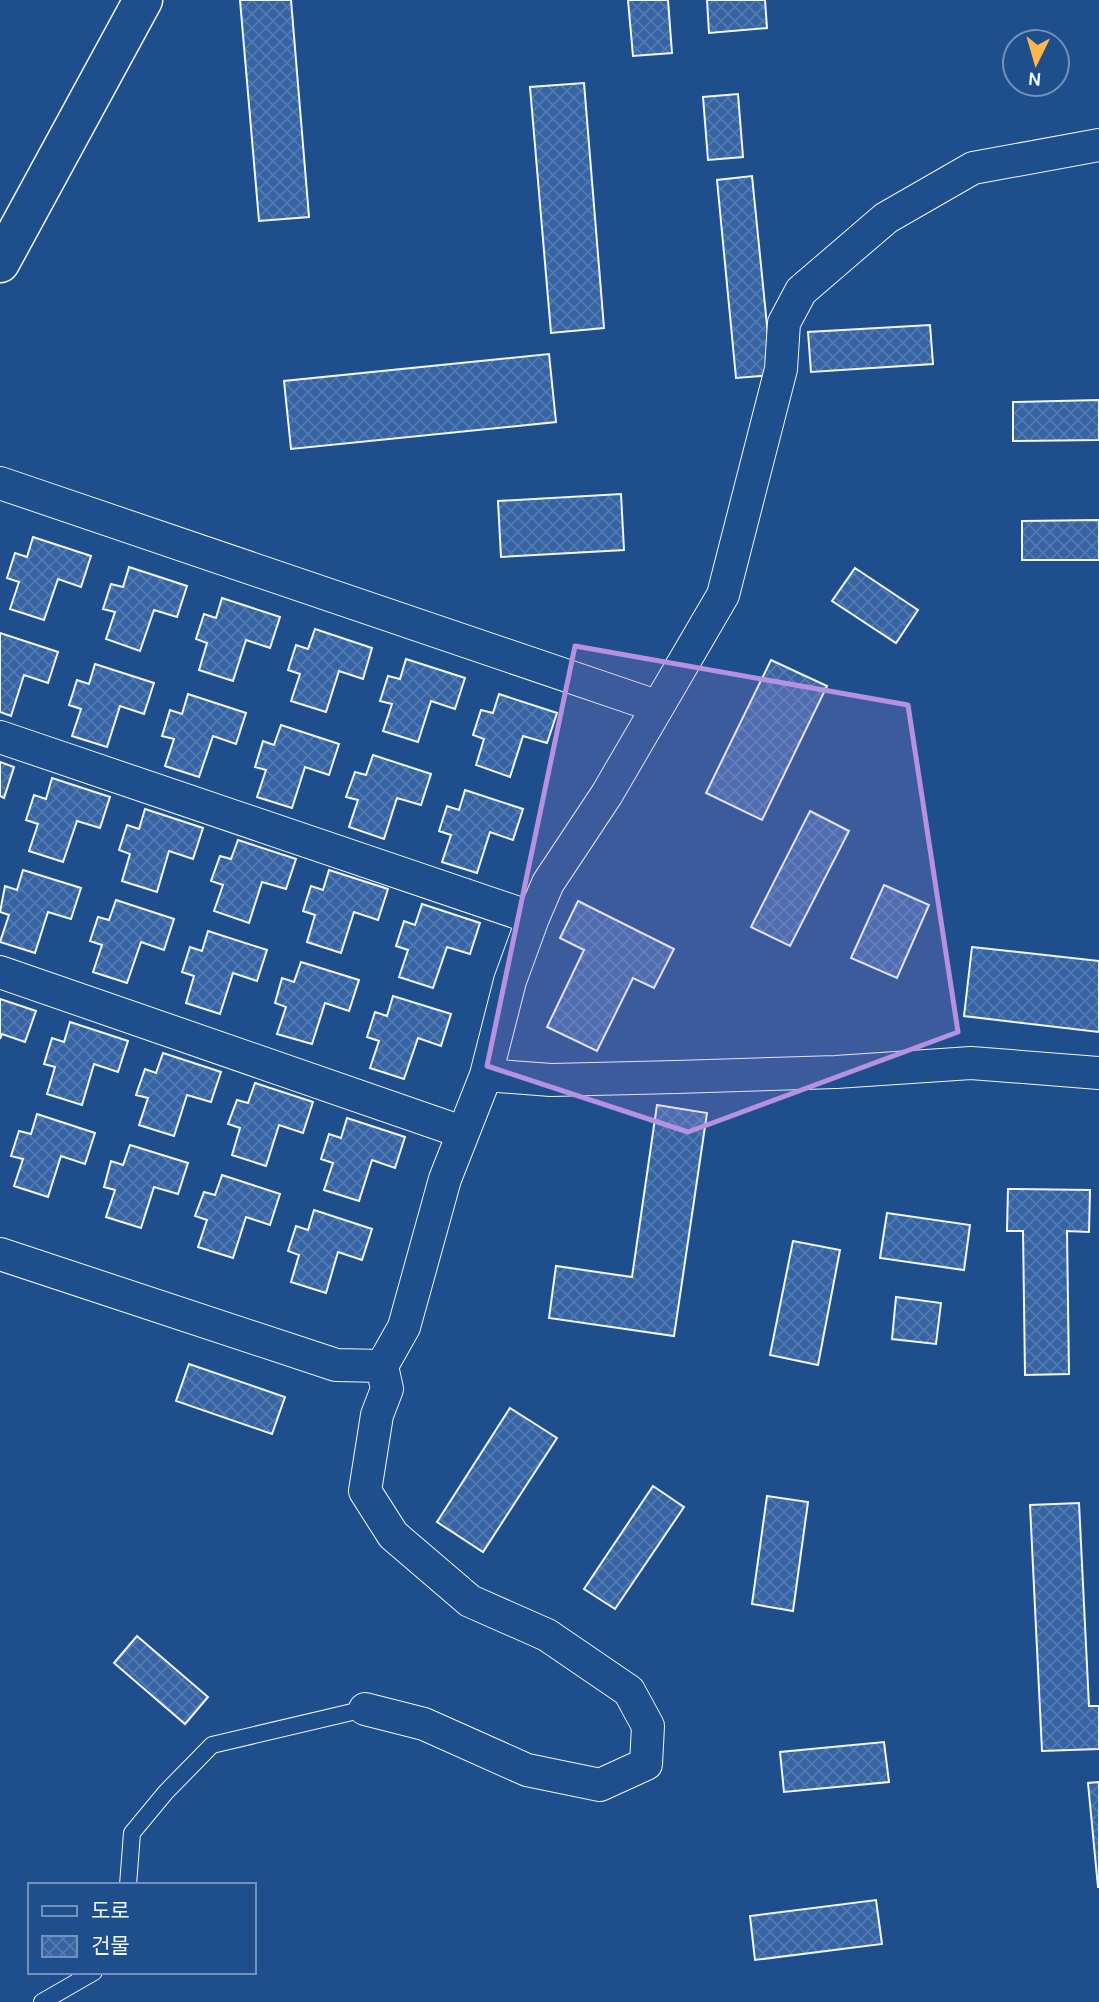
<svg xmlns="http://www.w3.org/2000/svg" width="1099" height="2002" viewBox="0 0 1099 2002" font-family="Karla,'Noto Sans KR',sans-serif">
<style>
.building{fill:url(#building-cross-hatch);stroke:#f2f6ff;stroke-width:2}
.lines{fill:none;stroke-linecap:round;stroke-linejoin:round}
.service-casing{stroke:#f2f6ff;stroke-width:18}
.minor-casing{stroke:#f2f6ff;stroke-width:34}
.tertiary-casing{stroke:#f2f6ff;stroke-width:41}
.service{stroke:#1f4e8c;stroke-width:16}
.minor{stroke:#1f4e8c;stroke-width:32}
.tertiary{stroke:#1f4e8c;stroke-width:38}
.marked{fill:#b691df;fill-opacity:0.2;stroke:#b691df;stroke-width:5;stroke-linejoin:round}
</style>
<defs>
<pattern id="building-cross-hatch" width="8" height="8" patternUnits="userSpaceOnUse" patternTransform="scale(1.75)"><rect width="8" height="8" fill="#3563a3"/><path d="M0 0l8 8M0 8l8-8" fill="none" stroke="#537ab1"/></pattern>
</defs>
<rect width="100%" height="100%" fill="#1f4e8c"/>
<!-- building -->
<path class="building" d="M240 0H291L309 217 259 221Z
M628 0H668L672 53 633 56Z
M707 0H765L767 28 709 33Z
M584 83 604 328 551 333 530 87Z
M738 94 743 157 708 160 703 97Z
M752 176 772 375 736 378 717 180Z
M930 325 933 364 811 372 808 332Z
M549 354 556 422 291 449 284 381Z
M1099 400V440L1013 441V402Z
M621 494 624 550 501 557 498 501Z
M1099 520V560H1022V521Z
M33 537 91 556 81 587 58 579 44 620 10 609 19 582 7 578 15 553 27 557Z
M129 567 187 586 177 617 154 610 140 651 106 639 115 612 103 609 111 584 123 587Z
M855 568 918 610 896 643 832 601Z
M222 598 280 617 270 648 246 640 233 681 199 670 207 643 196 639 204 614 216 618Z
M315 629 372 648 363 679 339 671 326 712 291 701 300 674 288 670 296 645 308 649Z
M0 633 58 652 48 683 24 675 11 716 0 712Z
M406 659 465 678 455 709 431 701 418 742 383 731 392 704 380 701 388 676 400 679Z
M771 660 827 686 762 820 706 793Z
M95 664 154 683 144 714 120 706 107 747 72 736 81 709 69 705 77 680 89 684Z
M188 694 246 713 236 744 213 736 199 777 165 766 174 739 162 736 170 710 182 714Z
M499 694 557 713 547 743 523 736 510 777 476 765 484 739 473 735 481 710 493 713Z
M281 725 339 744 329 775 305 767 292 808 257 797 266 770 255 767 263 741 274 745Z
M373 755 431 774 421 805 397 798 384 839 349 827 358 800 346 797 355 772 366 775Z
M0 762 14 767 4 798 0 796Z
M52 778 110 797 100 828 77 821 63 862 29 851 38 824 26 820 34 795 46 799Z
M465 790 523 809 513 840 490 832 477 873 442 862 451 835 439 831 447 806 459 810Z
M145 809 203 828 193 859 169 851 157 892 122 881 130 854 119 850 127 825 139 829Z
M810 811 849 831 790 946 751 927Z
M238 840 296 859 286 889 262 882 249 923 214 911 223 885 211 881 220 856 231 859Z
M23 870 81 888 71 919 48 912 35 953 0 942 9 915 0 912 5 886 17 890Z
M329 870 388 889 378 920 354 912 341 953 307 942 315 915 303 911 311 886 323 890Z
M884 885 929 905 897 978 851 958Z
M116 900 174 919 164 950 141 942 127 983 93 972 102 945 90 941 98 917 109 920Z
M578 901 674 949 654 988 633 978 597 1051 547 1027 584 950 560 938Z
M422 904 480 923 470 954 447 947 433 988 399 977 408 950 396 946 404 921 415 925Z
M208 931 267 950 257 981 233 973 220 1014 186 1003 194 976 182 972 190 947 202 951Z
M972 947 1099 961V1032L964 1016Z
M301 962 359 980 349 1011 325 1003 312 1044 277 1034 286 1007 275 1003 282 978 294 982Z
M393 996 451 1014 441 1046 418 1038 404 1079 370 1068 379 1041 367 1037 375 1012 387 1016Z
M0 999 36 1011 25 1042 2 1034 0 1039Z
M70 1022 128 1041 118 1072 94 1064 82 1105 47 1094 55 1067 44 1064 52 1038 64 1042Z
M163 1053 221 1072 211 1102 187 1095 174 1136 139 1125 148 1098 136 1095 145 1069 156 1073Z
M255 1083 313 1102 303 1133 279 1125 266 1166 232 1155 240 1128 228 1124 237 1100 248 1103Z
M657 1105 707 1113 674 1336 549 1318 556 1266 632 1277Z
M37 1114 95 1133 85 1164 61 1156 48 1197 14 1186 23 1159 11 1156 19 1131 31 1134Z
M347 1118 405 1137 395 1168 372 1160 359 1201 324 1190 333 1163 321 1159 329 1134 341 1138Z
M130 1145 188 1163 178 1194 154 1187 141 1228 106 1217 115 1190 104 1187 111 1161 123 1165Z
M222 1175 280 1194 270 1225 246 1217 233 1258 198 1247 207 1220 195 1216 204 1192 215 1195Z
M1008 1189 1090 1190 1089 1232 1067 1231 1069 1374 1025 1375 1023 1231H1007Z
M314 1210 372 1229 362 1260 338 1252 326 1293 291 1282 299 1255 288 1251 296 1226 308 1230Z
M887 1213 970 1225 964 1270 880 1258Z
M793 1241 840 1250 818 1365 770 1355Z
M896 1297 941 1303 936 1344 892 1339Z
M189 1364 285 1397 272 1434 176 1401Z
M510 1408 557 1438 483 1552 437 1522Z
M653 1486 684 1507 615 1609 584 1589Z
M767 1496 808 1502 793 1611 752 1604Z
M1079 1503 1089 1706H1099V1749L1042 1751 1030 1505Z
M137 1636 208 1697 185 1724 114 1663Z
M884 1742 889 1782 784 1792 780 1752Z
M1099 1782V1887H1098L1088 1783Z
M876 1900 882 1944 755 1960 750 1916Z"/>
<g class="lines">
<defs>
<path id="service" d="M128 1885 132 1833 166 1792 212 1745 365 1709
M42 2002 94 1972"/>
<path id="minor" d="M0 483 656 706
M0 737 533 918
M0 972 462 1132
M486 1075 551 1080 676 1077 836 1072 971 1063 1099 1073
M0 1254 336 1365 382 1366 404 1327 445 1179 486 1075 510 981 533 918 548 883 607 794 723 595 781 369 784 323 801 291 886 218 973 168 1099 145
M365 1709 424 1724 527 1770 600 1785 646 1764 648 1726 629 1691 547 1635 470 1601 393 1535 365 1491 377 1415 387 1389 382 1366"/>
<path id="tertiary" d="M0 263 143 0"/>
</defs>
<!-- service casing -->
<use href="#service" class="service-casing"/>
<!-- minor casing -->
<use href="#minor" class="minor-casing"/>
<!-- tertiary casing -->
<use href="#tertiary" class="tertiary-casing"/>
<!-- service -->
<use href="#service" class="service"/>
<!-- minor -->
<use href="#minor" class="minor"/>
<!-- tertiary -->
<use href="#tertiary" class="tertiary"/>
</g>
<!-- marked area -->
<path class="marked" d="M575 646 908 705 958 1032 688 1132 487 1066Z"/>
<!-- legend -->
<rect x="28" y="1883" width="228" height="91" fill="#1f4e8c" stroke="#7391ba" stroke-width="2"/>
<rect x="42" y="1906" width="35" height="10" fill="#1f4e8c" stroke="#7391ba" stroke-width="2"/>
<text x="91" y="1918" font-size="21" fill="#f2f6ff">도로</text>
<rect x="42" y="1936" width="35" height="21" fill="url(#building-cross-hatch)" stroke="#7391ba" stroke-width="2"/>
<text x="91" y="1953" font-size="21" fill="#f2f6ff">건물</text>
<!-- north arrow -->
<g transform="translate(1036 63) rotate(185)"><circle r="33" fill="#1f4e8c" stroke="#7391ba" stroke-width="2"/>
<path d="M0-5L12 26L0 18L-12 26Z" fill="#ffb74d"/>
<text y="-10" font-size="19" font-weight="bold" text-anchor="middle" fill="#f2f6ff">N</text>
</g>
</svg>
